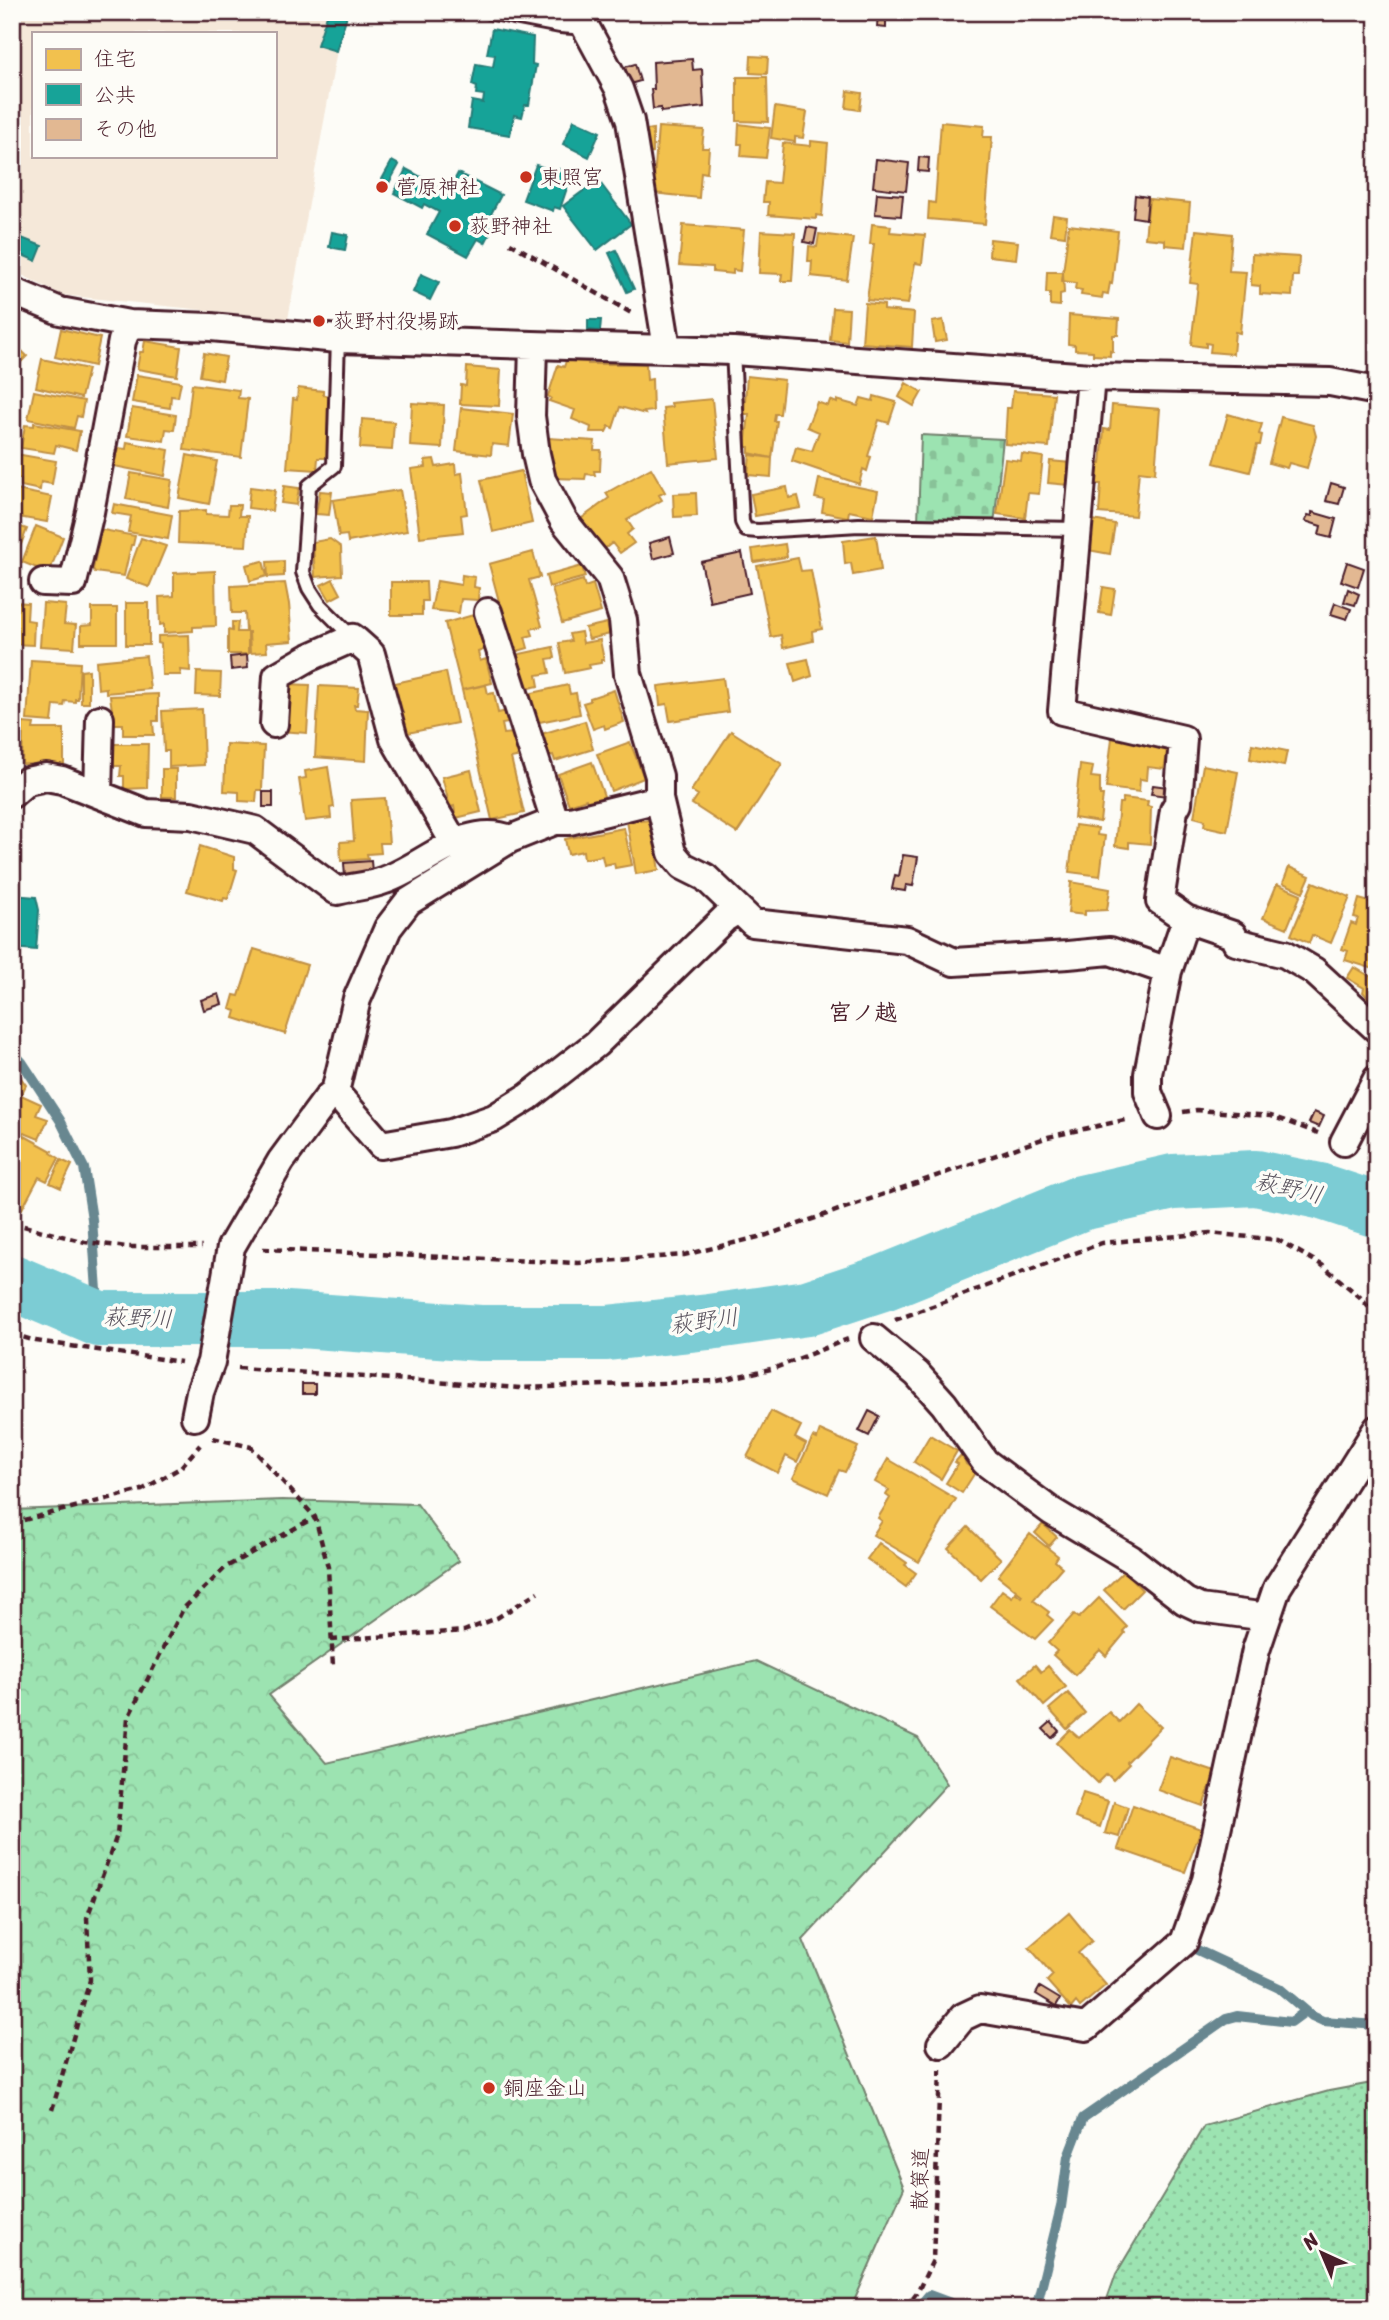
<svg xmlns="http://www.w3.org/2000/svg" width="1389" height="2320" viewBox="0 0 1389 2320" font-family="Sriracha,'Klee One',sans-serif">
<style>
.built{fill:#f5e8d9;fill-rule:evenodd}
.forest{fill:url(#forest-crowns);stroke:#73816e;stroke-width:2}
.cemetery{fill:url(#cemetery-stones);stroke:#73816e;stroke-width:2}
.park{fill:url(#park-dots);stroke:#73816e;stroke-width:2}
.homes{fill:#f2c14e;stroke:#c09044;stroke-width:2}
.public{fill:#17a398;stroke:#267b77;stroke-width:2}
.lines{fill:none;stroke-linecap:round;stroke-linejoin:round}
.stream{stroke:#678790;stroke-width:10}
.river{stroke:#7bccd4;stroke-width:56}
.building{fill:#e2b892;stroke:#4a1f2b;stroke-width:2}
.service-casing{stroke:#4a1f2b;stroke-width:18}
.minor-casing{stroke:#4a1f2b;stroke-width:32}
.path{stroke:#4a1f2b;stroke-width:4.5;stroke-dasharray:7 5;stroke-linecap:butt}
.service{stroke:#fdfcf7;stroke-width:12}
.minor{stroke:#fdfcf7;stroke-width:26}
.poi-dot{fill:#c8321e;stroke:#fdfcf7;stroke-width:2.5}
.labels{text-anchor:middle;dominant-baseline:central;stroke-width:7;stroke-linejoin:round;paint-order:stroke}
.poi-label{font-size:21px;fill:#4a1f2b;stroke:#fdfcf7;text-anchor:start}
.street-label{font-size:21px;fill:#4a1f2b;stroke:#fdfcf7}
.neighbourhood-label{font-size:23px;font-weight:bold;fill:#4a1f2b;stroke:#fdfcf7}
.water-label{font-size:23px;font-style:italic;fill:#59535e;stroke:#fdfcf7}
</style>
<defs>
<pattern id="forest-crowns" width="20" height="18" patternUnits="userSpaceOnUse" patternTransform="scale(1.75)"><rect width="20" height="18" fill="#9ce3b1"/><path d="M2 6a3 3 0 1 1 6 0M12 15a3 3 0 1 1 6 0" fill="none" stroke="#88c298"/></pattern>
<pattern id="cemetery-stones" width="16" height="16" patternUnits="userSpaceOnUse" patternTransform="scale(1.75)"><rect width="16" height="16" fill="#9ce3b1"/><path d="M2 7V4a2 2 0 0 1 4 0v3zM10 15v-3a2 2 0 0 1 4 0v3z" fill="#88c298"/></pattern>
<pattern id="park-dots" width="8" height="8" patternUnits="userSpaceOnUse" patternTransform="scale(1.75)"><rect width="8" height="8" fill="#9ce3b1"/><path d="M2 2h.1M6 6h.1" fill="none" stroke="#88c298" stroke-width="1.8" stroke-linecap="round"/></pattern>
</defs>
<rect width="100%" height="100%" fill="#fdfcf7"/>
<filter id="ink" filterUnits="userSpaceOnUse"><feTurbulence type="fractalNoise" baseFrequency=".0143" numOctaves="2"/><feDisplacementMap in="SourceGraphic" scale="14" xChannelSelector="R" yChannelSelector="G"/><feConvolveMatrix kernelMatrix="1 2 1 2 8 2 1 2 1" color-interpolation-filters="sRGB"/></filter>
<g filter="url(#ink)">
<!-- built -->
<path class="built" d="M12 12H344L288 319 62 295 12 270ZM33 33H275V156H33Z"/>
<!-- forest -->
<path class="forest" d="M282 1500 417 1504 459 1561 269 1695 327 1763 756 1661 918 1738 947 1784 803 1940 904 2188 851 2308H12V1510Z"/>
<!-- cemetery -->
<path class="cemetery" d="M921 435 1003 439 994 525 918 522Z"/>
<!-- park -->
<path class="park" d="M1377 2082V2308H1104L1116 2274 1204 2126 1329 2091Z"/>
<!-- homes -->
<path class="homes" d="M751 56 768 57 767 74 750 73Z
M737 77H767L768 122 737 121Z
M848 91 862 93 860 110 846 108Z
M775 107 807 112 803 138 795 137V142L771 138Z
M941 122 984 126 983 137H992L985 224 928 219 929 202 935 203Z
M739 124 770 128 766 158 741 156 742 144H738Z
M658 127 704 130 702 148H709L707 173 701 172 699 198 653 193Z
M653 129V153L645 154 642 131Z
M811 141 828 143 822 216 816 215V219L768 215 769 202H763L765 182 779 183 783 143 811 146Z
M1149 199 1190 203 1186 247 1165 245V240L1145 238Z
M1053 215 1067 217 1065 236 1050 234Z
M872 224 891 226 890 232 925 235 922 264 915 263 908 304 867 300 874 244H870Z
M683 225 744 230 740 271 733 270V274L713 272V267L679 265Z
M1069 225 1118 231 1112 284 1110 283 1108 294 1103 293 1102 298 1081 295 1082 290 1075 289 1076 283 1062 281Z
M1196 230 1232 234 1229 271 1246 272 1240 333 1235 332 1233 354 1210 352 1211 344 1206 343V347L1191 345 1198 284 1190 283Z
M761 231 795 233 792 281H781L782 274 759 273Z
M819 234 853 238 847 280 811 276 812 261H808L809 246 817 247Z
M990 239 1018 242 1016 259 989 256Z
M1252 254 1299 257 1298 276H1293L1292 296 1260 294V286L1251 285Z
M1047 272H1063L1064 293 1060 294V306L1050 305V293H1046Z
M865 303 884 305V310L914 313 912 347 862 343Z
M833 308 849 309 847 342 830 340Z
M1069 315 1119 319 1118 335H1113V352L1110 351V356L1093 355V351L1075 350V345L1068 344Z
M943 320 947 340 935 342 932 322Z
M61 329 100 338 94 366 55 357Z
M12 341 27 356 12 371Z
M145 341 181 347 177 376 137 369 140 352H143Z
M204 353 226 357 222 380 200 376Z
M42 359 88 369 81 398 36 387Z
M566 361 588 362V364H646L647 380 652 379 653 411 644 412 645 414 620 407 613 428 609 426 606 432H590L591 427 572 419 575 410 549 401 551 398 548 396 558 365 564 367Z
M467 367 501 370 499 406 460 404 461 385 466 386Z
M137 375 181 382 178 397 171 396 170 408 132 402Z
M747 376 784 380 780 414H775L774 421H777L772 458 749 453V447H745L749 414H744Z
M906 383 922 392 914 406 899 397Z
M192 384 239 390 238 398 248 399 241 457 184 450Z
M298 388 323 391V395L331 396 327 458H318L317 470 287 468 293 399 297 400Z
M34 391 84 401 81 417 77 416 74 428 28 419Z
M1013 391 1054 394 1049 447 1005 444 1007 408H1011Z
M874 396 896 402 889 423 879 420 868 456 871 457 867 471 863 469 859 484 792 461 796 447 812 451 819 432 807 427 817 402 828 406 830 400 837 403V400L858 406 861 398 873 401Z
M712 399 718 458 668 463 663 408 672 407 671 403Z
M412 403 444 405 442 448 410 446Z
M1112 405 1160 409 1155 473 1139 471 1135 516 1099 513 1101 484H1092L1093 463 1101 464 1104 429 1110 430Z
M132 408 176 415 174 430 166 429 164 441 127 436Z
M461 408 513 414 509 446 492 444 491 455 456 451Z
M1228 414 1262 424 1259 434 1262 435 1260 445H1257L1250 472 1214 463Z
M1281 417 1313 425 1316 436 1307 468 1289 463 1287 468 1269 463Z
M362 419 394 422 392 450 360 448Z
M34 423 80 431 76 450 56 445 54 453 21 448 25 425 34 426Z
M548 438 595 441 594 450H601L600 471H594L595 475 586 474 585 479 552 478Z
M127 442 169 450 165 476 114 466 118 448 126 449Z
M16 454 56 461 52 484 41 482 40 490 21 486V479L13 478Z
M1022 454 1043 457 1039 494 1028 493 1025 518 997 514 1005 459 1021 461Z
M187 455 217 461 209 504 179 498Z
M750 455 772 458 771 477 748 475Z
M434 459 436 467 455 464 456 474 462 473 467 514 461 515 463 532 420 537 411 469 426 467 425 460Z
M1050 461 1071 463 1068 485 1048 483Z
M651 468 665 492 659 495 662 500 627 520 633 529 627 534 634 543 620 553 612 543 602 551 578 521 609 498 606 493Z
M521 471 532 523 493 532 481 480Z
M131 473 172 480 168 507 126 499Z
M819 479 878 491 873 516 849 511 848 517 822 512 824 500 815 498Z
M284 486 299 488 296 505 281 503Z
M250 487 275 490 272 511 248 508Z
M787 487 789 498 798 496 801 508 755 516 751 494Z
M12 489 52 497 47 522 12 516Z
M400 490 407 531 348 542 347 535 339 536 333 500Z
M320 491 332 492 329 515 316 514Z
M696 493 697 516 674 517 673 494Z
M114 504 172 515 168 539 128 532 131 516 112 513Z
M229 505H240L239 516H248L246 546 178 543 179 511 206 510V514L228 515Z
M1093 520 1115 524 1110 554 1088 550Z
M12 524 27 529 12 567Z
M36 526 63 537 49 573 22 562Z
M98 529 135 536 133 545H131L124 576 95 572 93 569 99 541 96 540Z
M876 536 881 570 853 575 851 563 845 564 843 541Z
M141 538 166 546 149 587 126 579Z
M330 539 341 547 342 575 315 577 313 542Z
M785 544 787 557 754 562 752 549Z
M533 552 540 577 529 580 542 626 531 629 533 635 525 637 528 648 511 653 504 620 489 564Z
M798 558 801 571 811 570 822 629 812 631 813 641 783 648 781 635 771 637 757 566Z
M263 561 267 576 250 581 246 565Z
M284 561V576L268 577 267 562Z
M582 566 585 577 549 587 546 576Z
M215 571 216 626 193 627V631L164 633V624L160 625 159 597 174 596V573Z
M462 575 475 577 474 587 479 588 478 600 461 599 459 613 431 610 437 581 461 585Z
M333 579 341 594 330 600 321 585Z
M583 580 585 587 593 584 601 612 562 623 552 589Z
M391 582H426L427 601H422V615H391Z
M285 583 289 604 292 641 266 643 267 652 250 653 249 632H246L245 613H232L231 586Z
M1103 587 1115 589 1111 615 1099 613Z
M12 598H15L14 602 28 603 27 620 34 621 33 645 12 644Z
M43 603 66 605 64 624 76 625 74 648 40 646Z
M126 603H149V645H126Z
M92 608H117V643H81V626L92 625Z
M477 614 486 649 478 652 480 661 486 659 492 683 462 690 445 623Z
M232 622H238L237 632H248V654H228V630L232 631Z
M607 623 610 634 589 639 585 628Z
M581 632 583 643 600 640 604 660H601V663L589 665 590 668 565 673 559 643 571 641 569 634Z
M189 635 190 671 180 670 181 675H162L161 644 158 643V636Z
M553 647 555 658 547 659 550 673 537 675 539 686 523 689 515 655Z
M146 656 150 689 106 693V688L98 689 96 661Z
M808 659 812 676 795 682 790 663Z
M31 660 80 663 78 699H75V702L65 701 64 706 54 705 52 722 27 720Z
M89 670V703H81V671Z
M197 672 221 673 220 696 196 695Z
M446 672 457 723 408 733 405 731 396 699 395 683Z
M723 678 728 712 670 721 667 704 660 705 658 686Z
M285 684 310 685 307 733 279 731Z
M486 685 488 694 494 693 498 713 511 710 514 722 502 724 504 734 513 733 516 746 519 745 521 756 511 758 524 813 492 820 462 690Z
M568 685 570 694 576 693 580 714 534 723 528 694Z
M319 686 359 688 357 705H354L355 709 368 710 366 761 315 757Z
M614 690 624 722 605 729 604 725 593 729 583 703 590 701V698Z
M158 694V721H153L154 735H123V724H114L110 696Z
M202 709 204 765 169 767V751H164L162 711Z
M585 721 593 749 555 761 553 755 545 757 538 735Z
M23 723 34 724 33 729H64V765L22 764Z
M731 731 782 764 737 833 692 804 698 795 691 791Z
M1112 738 1169 745 1164 769 1148 767 1147 780 1140 779 1139 792 1106 788Z
M630 742 644 778 611 791 597 754Z
M112 744H148L147 788 124 789V776H120L121 766H113Z
M226 744 264 746 262 790H257L256 802 239 801V792L224 791Z
M1252 744 1287 751 1284 766 1250 759Z
M592 762 605 799 588 805 586 799 569 805 558 774Z
M1080 765 1093 767 1091 777 1100 778V795H1103L1100 822 1074 818Z
M1203 765 1238 772 1227 831 1204 826 1205 820 1194 817Z
M328 767 334 807 330 808 331 818 305 821 299 779 306 778 305 771Z
M162 769H176V797H162Z
M471 770 481 812 456 818 454 806 450 807 442 777Z
M385 798 389 843H380L381 853 367 854 368 859 341 861 340 842 354 841 351 800Z
M1123 798 1148 801 1147 806 1151 807 1150 844 1129 842V848L1115 846 1119 803H1122Z
M639 819 640 821 650 820 659 870 636 874 627 821Z
M1075 825 1098 828 1097 835 1105 836 1100 876 1069 872Z
M624 828 632 865 615 868 614 863 604 865 602 856 584 859 583 851 568 854 565 839Z
M200 846 234 857V869L237 870 228 899 224 898 223 901 187 891Z
M1289 867 1310 876 1303 892 1283 883Z
M1071 882 1110 889 1107 910 1085 911V915L1068 913Z
M1313 882 1350 897 1331 943 1312 935 1309 943 1291 935Z
M1277 884 1301 894 1287 928 1263 918Z
M1359 899 1377 904V970L1345 960 1348 951 1342 949 1351 923 1356 925 1358 918 1354 917Z
M254 949 307 965 285 1034 234 1018 236 1011 230 1009 234 995 239 996Z
M1354 967 1371 977 1374 972 1377 974V1001L1368 998 1363 992 1364 988 1347 978Z
M14 1068 26 1085 21 1095 41 1104 36 1115 48 1119 39 1139 12 1128Z
M21 1134 52 1151 51 1153 59 1158 47 1181 39 1177 22 1209 12 1204V1171L22 1153 14 1149Z
M61 1160 72 1165 61 1188 50 1183Z
M771 1411 801 1426 795 1438 806 1444 797 1462 786 1456 778 1473 747 1457Z
M820 1430 858 1447 845 1472 839 1470 828 1494 793 1478 813 1437 817 1439Z
M930 1435 957 1451 941 1479 914 1462Z
M962 1454 966 1464 976 1471 962 1493 946 1483 958 1464 955 1462Z
M888 1459 956 1499 919 1562 873 1535 882 1521 878 1518 890 1498 886 1495 889 1490 875 1482Z
M1043 1524 1057 1537 1049 1546 1035 1533Z
M968 1527 1001 1559 981 1579 948 1548Z
M1030 1534 1058 1556 1055 1561 1062 1567 1033 1600 1049 1612 1047 1615 1053 1620 1035 1639 990 1606 1002 1590 1012 1597 1015 1592 1021 1597 1022 1595 998 1576Z
M879 1543 907 1563 905 1565 916 1573 906 1587 867 1559Z
M1124 1571 1142 1590 1123 1609 1104 1590Z
M1099 1598 1127 1627 1123 1631 1125 1633 1106 1656 1100 1650 1075 1675 1053 1655 1057 1651 1048 1643 1074 1614 1079 1618Z
M1035 1665 1041 1672 1048 1666 1066 1687 1044 1706 1020 1678Z
M1068 1693 1085 1713 1067 1729 1049 1709Z
M1136 1704 1161 1727 1127 1762 1129 1764 1113 1780 1107 1774 1098 1783 1057 1743 1070 1730 1079 1738 1109 1712 1119 1722Z
M1170 1757 1215 1772 1203 1806 1158 1790Z
M1083 1793 1108 1801 1100 1827 1075 1818Z
M1114 1802 1128 1807 1119 1837 1105 1833Z
M1133 1805 1201 1829 1185 1872 1118 1849Z
M1069 1913 1092 1941 1078 1953 1106 1985 1080 2007 1076 2002 1071 2008 1047 1981 1053 1975 1029 1947Z"/>
<!-- public -->
<path class="public" d="M328 12H348L336 51 317 45Z
M492 29 533 37 532 64 536 65 529 105H525L522 117 514 115 510 135 468 128 472 101 483 103 484 95 476 94 477 87 472 85 476 64 493 67 495 55 487 54Z
M574 120 600 132 589 157 563 144Z
M392 161 399 165 389 183 382 179Z
M536 165 558 172 559 169 572 173 560 209 554 207 553 211 523 200Z
M406 169 436 185 435 188 447 194 458 173 501 195 491 214 498 218 485 243 478 239 468 256 427 234 439 212 424 204 422 208 394 193Z
M598 180 631 224 597 250 563 206Z
M332 232 348 235 345 250 329 247Z
M19 237 42 246 36 261 13 251Z
M616 250 634 289 627 292 609 253Z
M421 274 439 282 430 300 413 292Z
M588 320H601L600 331 588 330Z
M12 895 36 897 39 910 36 950 12 948Z"/>
<g class="lines">
<!-- stream -->
<path class="stream" d="M12 1052 22 1062 60 1120 84 1168 92 1219 99 1319
M1193 1948 1279 1988 1312 2016 1323 2021 1377 2025
M918 2308 929 2295 964 2308
M1036 2308 1061 2207 1068 2157 1083 2118 1226 2019 1237 2016 1291 2022 1306 2011"/>
<!-- river -->
<path class="river" d="M12 1282 99 1319H287L480 1333H607L709 1322 807 1308 883 1283 1081 1203 1173 1182 1256 1178 1319 1191 1377 1210"/>
</g>
<!-- building -->
<path class="building" d="M878 12H886V28L877 27Z
M692 59 693 70 702 69 704 107 661 112V108L653 109 651 89H654L653 62Z
M635 64 640 81 630 84 625 67Z
M919 157 929 158 928 172 918 171Z
M876 159 909 163 906 191 873 187Z
M877 193 903 195 901 216 875 214Z
M1135 195 1148 197 1146 219 1133 217Z
M807 227 817 229 814 244 804 242Z
M1331 483 1344 487 1339 504 1326 501Z
M1312 512 1336 519 1331 538 1319 535 1321 526 1305 521 1308 515 1312 516Z
M670 537 674 553 653 559 649 543Z
M742 553 750 593 710 602 701 562Z
M1347 562 1364 568 1358 587 1341 581Z
M1348 589 1359 594 1355 605 1344 602Z
M1335 603 1351 609 1347 619 1331 614Z
M247 655 248 668 231 670 230 657Z
M1153 785 1168 787 1167 796 1151 794Z
M263 792H273V807H263Z
M903 855 918 857 913 886 906 885 905 891 892 889 895 875 899 876Z
M371 861 372 872 345 877 344 863Z
M219 994 222 1004 204 1010 201 1000Z
M1314 1112 1324 1116 1319 1127 1309 1123Z
M302 1384H315V1394H302Z
M869 1411 879 1416 869 1436 859 1431Z
M1051 1722 1059 1731 1052 1738 1043 1729Z
M1040 1987 1060 1999 1056 2006 1036 1994Z"/>
<g class="lines">
<defs>
<path id="service" d="M488 12 560 26 586 28
M338 339 334 466 309 486 303 572 309 588 320 605 353 638
M733 351 742 522 746 530 758 531 859 525 1079 529"/>
<path id="minor" d="M582 12 586 28 619 89 630 121 667 348
M12 291 60 311 129 324 211 327 338 339 733 351 1091 377 1330 382 1377 391
M533 346 531 416 536 454 542 480 564 521 610 578 623 620 628 674 659 776V799L672 853 683 866 705 877 753 923 907 940 954 962 1068 955 1110 951 1168 971 1186 919
M1091 377 1062 711 1183 739 1178 803 1174 810 1160 901 1186 919 1233 935 1236 942 1285 954 1314 971 1377 1029
M43 582 73 583 90 512 122 341 129 324
M488 612 555 821
M274 724 277 676 310 657 353 638 371 654 394 739 455 844
M12 794 27 781 46 777 62 780 146 813 191 815 255 830 337 891C353 887 370 886 385 880 424 867 466 821 510 839L555 821H570L659 799
M98 794 100 719
M335 1092 381 1145 451 1133 494 1118 528 1097 596 1044 725 918 738 910
M1158 1116 1148 1092V1074L1168 971
M1344 1142 1377 1079
M874 1338 917 1374 944 1404 985 1462 1051 1511 1131 1559 1185 1601 1200 1608 1267 1617
M195 1417 200 1392 211 1362 231 1247 281 1161 329 1096 335 1092 357 999 388 928 408 902 510 839
M941 2044 963 2017 980 2009 1086 2027 1184 1942 1206 1880 1256 1650 1277 1588 1377 1429"/>
</defs>
<!-- service casing -->
<use href="#service" class="service-casing"/>
<!-- minor casing -->
<use href="#minor" class="minor-casing"/>
<!-- path -->
<path class="path" d="M510 243 633 314
M1183 1112 1197 1110 1271 1116 1318 1133
M12 1223 85 1242 127 1247H202
M263 1249 578 1263 684 1255 767 1235 1048 1137 1129 1119
M895 1320 1102 1243 1210 1233 1278 1240 1322 1265 1360 1297 1377 1317
M12 1334 36 1341 181 1362
M238 1368 520 1388 717 1381 775 1368 848 1339
M213 1438 251 1447 315 1517 328 1567 333 1667
M12 1523 142 1490 180 1468 200 1445
M331 1640 464 1631 497 1618 538 1592
M52 2110 90 1980 87 1918 117 1835 128 1718 183 1609 226 1567 315 1517
M905 2308 918 2291 933 2260 940 2070"/>
<!-- service -->
<use href="#service" class="service"/>
<!-- minor -->
<use href="#minor" class="minor"/>
</g>
</g>
<!-- markers -->
<g class="poi-dot">
<circle cx="526" cy="177" r="7"/>
<circle cx="382" cy="187" r="7"/>
<circle cx="455" cy="226" r="7"/>
<circle cx="319" cy="321" r="7"/>
<circle cx="489" cy="2088" r="7"/>
</g>
<g class="labels">
<!-- poi labels -->
<g class="poi-label">
<text x="540" y="177">東照宮</text>
<text x="396" y="187">菅原神社</text>
<text x="469" y="226">荻野神社</text>
<text x="333" y="321">荻野村役場跡</text>
<text x="503" y="2088">銅座金山</text>
</g>
<!-- street labels -->
<g class="street-label">
<text transform="translate(920 2179) rotate(-88)">散策道</text>
</g>
<!-- neighbourhood labels -->
<g class="neighbourhood-label">
<text x="863" y="1012">宮ノ越</text>
</g>
<!-- water labels -->
<g class="water-label">
<text transform="translate(1289 1188) rotate(13)">萩野川</text>
<text transform="translate(138 1318) rotate(2)">萩野川</text>
<text transform="translate(704 1321) rotate(-7)">萩野川</text>
</g>
</g>
<!-- margin -->
<rect width="1389" height="2320" fill="none" stroke="#fdfcf7" stroke-width="42"/>
<rect x="21" y="21" width="1347" height="2278" fill="none" stroke="#4a1f2b" stroke-width="2.5" filter="url(#ink)"/>
<!-- legend -->
<rect x="32" y="32" width="245" height="126" fill="#fdfcf7" stroke="#b5a4a5" stroke-width="2"/>
<rect x="46" y="49" width="35" height="21" fill="#f2c14e" stroke="#b5a4a5" stroke-width="2"/>
<text x="94" y="66" font-size="21" fill="#4a1f2b">住宅</text>
<rect x="46" y="84" width="35" height="21" fill="#17a398" stroke="#b5a4a5" stroke-width="2"/>
<text x="94" y="102" font-size="21" fill="#4a1f2b">公共</text>
<rect x="46" y="119" width="35" height="21" fill="#e2b892" stroke="#b5a4a5" stroke-width="2"/>
<text x="94" y="136" font-size="21" fill="#4a1f2b">その他</text>
<!-- north arrow -->
<g transform="translate(1322 2253) rotate(316)" stroke="#fdfcf7" stroke-width="5" paint-order="stroke">
<path d="M0-5L12 26L0 18L-12 26Z" fill="#4a1f2b"/>
<text y="-10" font-size="19" font-weight="bold" text-anchor="middle" fill="#4a1f2b">N</text>
</g>
</svg>
